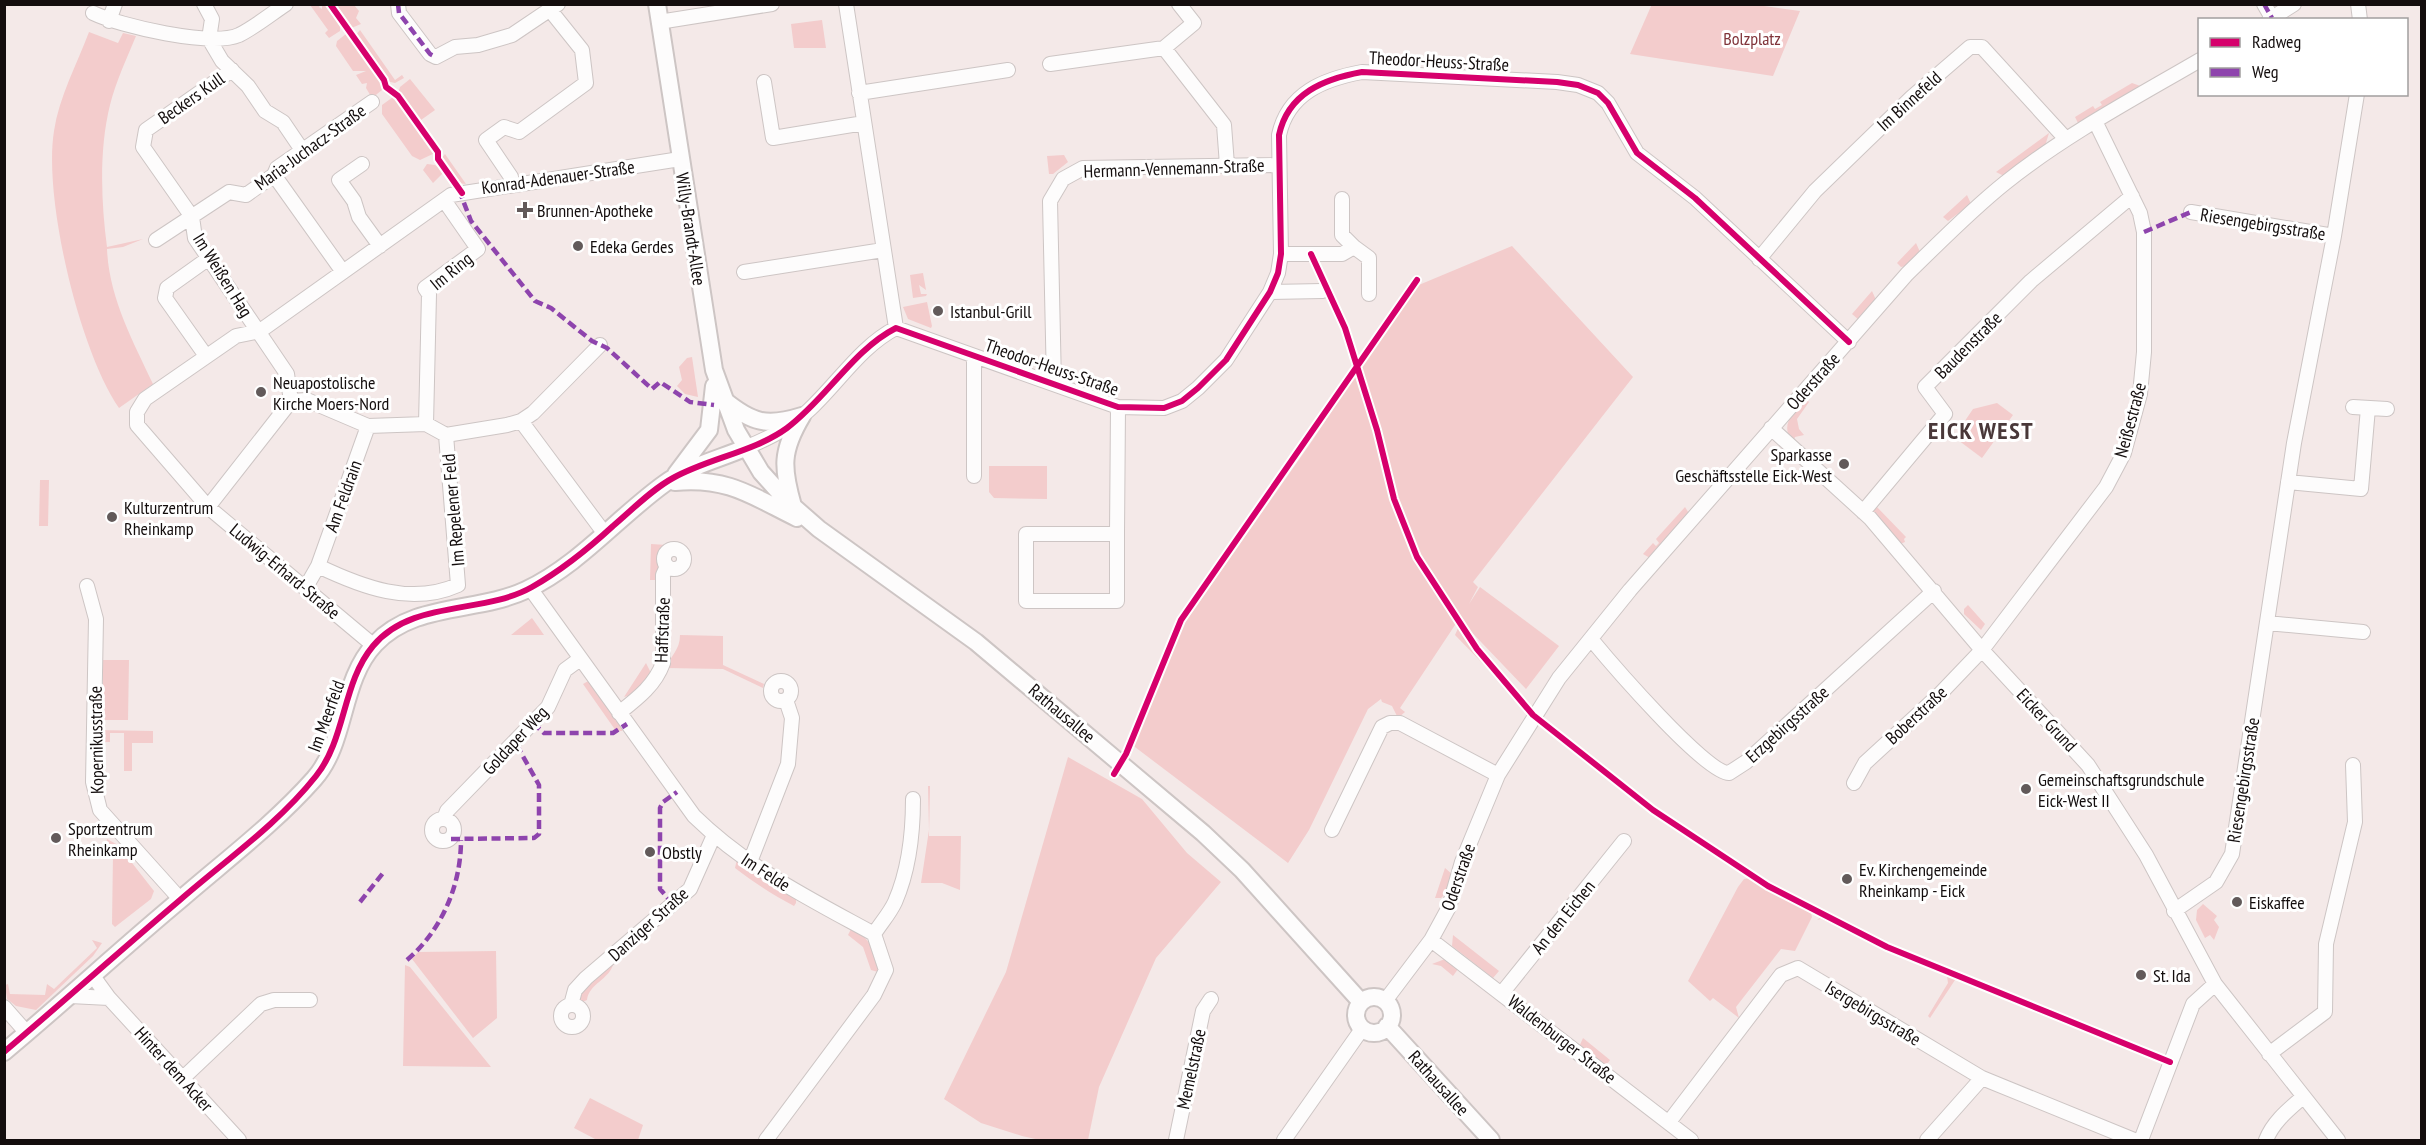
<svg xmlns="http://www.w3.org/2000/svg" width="2426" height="1145" viewBox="0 0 2426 1145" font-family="'PT Sans Narrow',sans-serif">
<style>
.green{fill:#f3cccc}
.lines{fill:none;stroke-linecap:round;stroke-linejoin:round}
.minor-casing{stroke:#cdc5c4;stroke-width:16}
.tertiary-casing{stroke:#cdc5c4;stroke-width:20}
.minor{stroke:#fdfcfc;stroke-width:14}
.tertiary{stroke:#fdfcfc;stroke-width:16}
.quiet{stroke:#8e44ad;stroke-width:4.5;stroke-dasharray:9 4.5;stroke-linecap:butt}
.cycleway-casing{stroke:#fff;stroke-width:10}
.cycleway{stroke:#d6006c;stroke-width:6}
.poi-dot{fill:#625a5a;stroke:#fff;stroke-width:2}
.labels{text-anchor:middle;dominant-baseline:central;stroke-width:6;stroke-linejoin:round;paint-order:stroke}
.park-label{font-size:18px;fill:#80343a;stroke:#fff}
.street-label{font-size:18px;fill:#130d0d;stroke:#fff}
.poi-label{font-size:18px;fill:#130d0d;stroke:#fff;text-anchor:start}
.district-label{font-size:24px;font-weight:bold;letter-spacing:1.5px;fill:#493839;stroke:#fff}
</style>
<rect width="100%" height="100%" fill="#f4e9e8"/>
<!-- green -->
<path class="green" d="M1652 4 1757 5 1800 11 1773 76 1630 54Z
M310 5H320L319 7 322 9V5H325L340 25V31L329 38 325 33 328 30Z
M333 5H354L359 11 356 18 361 24 349 29Z
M822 20 826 48H794L791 24Z
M360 30 395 80 402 75 404 78 395 83 386 81 355 36Z
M89 32 118 43 123 33 136 36C127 58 116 81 110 105 99 149 101 202 107 247L143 239 123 247 107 249C109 298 133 341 153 384L119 408C80 352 43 199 54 131 59 97 77 64 89 32Z
M346 34 350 35 384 83 382 90 372 98 366 88 367 83 362 84 356 75 366 71H353L336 46 337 41Z
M410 79 435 110 421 120 441 153 398 93 400 87Z
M2132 83 2143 87 2079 125 2075 117 2093 106 2095 109 2102 105 2100 102Z
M393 97 398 98 432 146 435 153 420 160 412 156 382 114V105Z
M2049 133 2045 146 2004 176 1996 172Z
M445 154 466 184 457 183 441 159Z
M1064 155 1068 162 1053 174H1049L1047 156Z
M427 164 435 165 444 172 433 183 423 170Z
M1967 195 1971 204 1948 221 1943 217Z
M1916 243 1920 252 1906 266 1901 267 1897 263Z
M1512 246 1633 377 1473 582 1478 587 1469 604 1480 587 1559 646 1526 689 1459 619 1400 708 1405 712 1398 718 1392 706 1382 702 1381 699 1368 709 1309 830 1288 863 1131 744 1181 628 1312 441 1414 287Z
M923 273 926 290 919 285 921 294H927L926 296 913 298 910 275Z
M1872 291 1876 300 1859 320 1852 314Z
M927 302 932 326 931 328 908 319 903 307Z
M692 357 698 397 685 394 677 386 682 380 679 367 687 358Z
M1806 399 1809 402 1797 419 1799 429 1804 435 1795 437 1793 443C1779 424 1793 414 1806 399Z
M1997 403 2013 415 1982 458 1954 437 1973 409Z
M989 466H1047V499L994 498 989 492Z
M40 480H49L48 526H39Z
M1876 506 1906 537 1904 539 1905 542 1900 544 1873 513Z
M1685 507 1690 515 1650 558 1643 554 1653 543 1656 546 1659 543 1656 539Z
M651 544 667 545 659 553V580H650Z
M1968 605 1985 624 1981 630 1964 614V609Z
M532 618 544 635H511Z
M1459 626 1463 637 1466 635 1492 663 1490 671 1455 635Z
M680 635 723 636V665L764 684 763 688 723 669 666 668C671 655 680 650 680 635Z
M103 660H129L128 720H103Z
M646 663 651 673C644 683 636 695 624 697Z
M590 680 623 726 622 731H616L583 684Z
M96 730 153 731V743H132V771H124V733H110V742H96Z
M1068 757 1142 799 1187 853 1221 882 1156 958 1099 1087 1088 1140H1040L1022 1136 981 1123 944 1099 1006 972Z
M928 786H930L929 836H961L960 890 942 883H921L929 830Z
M107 839 118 845 154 891 151 899 115 927 112 924 113 854 105 853Z
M737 859 796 897V903L794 906C773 895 753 882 735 868Z
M1445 868 1452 874 1446 893 1441 898H1435Z
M1750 878 1811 913 1812 917 1795 951 1781 949 1736 1007 1739 1018 1713 998 1710 1001 1688 981 1738 887 1744 879Z
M2203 904 2217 916 2214 920 2219 927 2214 940 2210 935 2205 938 2196 920 2197 910Z
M1821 917 1955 979V980L1930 1018 1928 1016 1948 983 1947 976 1821 919 1817 920Z
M852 927C868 938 879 952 878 972L871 970 863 947 848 935Z
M1453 935 1499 971 1493 978 1452 946Z
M92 940 102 943 93 956 36 1010 16 1006 7 999 5 985 8 984 10 994 45 995 47 984 54 989 97 948Z
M496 951 497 1018 473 1038 412 959 418 952Z
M1445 959 1458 969 1453 976 1441 966 1432 964 1412 997 1432 964Z
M614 962C610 980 589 983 587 1000L580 1003V992Z
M405 965 410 967 491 1067 403 1066Z
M1583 1038 1610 1060 1607 1064 1602 1065 1579 1047Z
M590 1098 643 1125 638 1140H597L574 1128Z"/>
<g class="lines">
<defs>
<path id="minor" d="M204 4 212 19 209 39 222 61 248 86 265 111 283 122 302 150
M398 4 399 13 430 54 436 57 455 47 478 45 512 35 558 4
M846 4 896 328
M2264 4 2272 18
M2358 4 2360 20
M93 13C120 26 211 47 239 35 255 27 271 14 286 4
M2269 20 2294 4
M109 21 115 4
M659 22 772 4
M1164 48 1194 23 1179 4
M1050 64 1164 48 1224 125 1227 165
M232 70 146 130 143 147 192 217 195 238 287 374 291 401 307 400 368 426 426 424 446 435 507 425 521 421 533 413 600 345
M764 82 773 138 864 123
M859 93 1008 70
M362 164 339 180 354 201 359 217 380 246
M274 175 343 272
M512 184 511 177 486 140 504 127 519 132 586 83 582 50 550 10
M1342 199V235L1354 247
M2191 212 2334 236
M156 240 229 192 246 195 274 175 277 168 372 102
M1281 254H1342L1354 247 1369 258V294
M1759 259 1815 191 1912 97 1970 47H1982L2066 139
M744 272 883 250
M1270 292 1323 291
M206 356 165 298 167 288 209 258
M974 356V476
M1054 384 1050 201 1063 179 1083 168 1279 165
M2353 407 2387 409
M521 421 605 534
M426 424 429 294 425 288 478 249 444 200
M1771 428 1870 518 1982 650 2088 765 2146 855 2215 984 2338 1140
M745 448C769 438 790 428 809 410 838 383 861 346 896 328L1118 407 1164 408 1182 401 1198 388 1226 360 1270 292 1278 273 1281 254 1279 135C1288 93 1324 79 1362 72L1557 82 1578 85 1598 93 1608 103 1637 153 1695 198 1849 342
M2288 482 2361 489 2368 408
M208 507 291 401
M1863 512 1945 414 1925 387 2031 281 2132 196
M1117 534V601H1026V534H1117L1118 407
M664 559a10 10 0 1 1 20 0a10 10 0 1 1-20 0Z
M318 566C362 587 411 606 458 585L446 435
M87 586 96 619 93 782 100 810 180 899
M306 587 318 566 368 426
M530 588 694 816C747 868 810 899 874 934L886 970 874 995 766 1140
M2267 623 2363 632
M1591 639C1610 662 1706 774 1729 773L1746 762 1934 591
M373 645 208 507 137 425V412L145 399 236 336 260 331 451 195 680 159
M771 691a10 10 0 1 1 20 0a10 10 0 1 1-20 0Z
M619 713C638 698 655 685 663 663V575L667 566
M1854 783 1865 763 1938 696 1982 650 2106 487 2124 453 2140 394 2144 352V232L2140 213 2095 121
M432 830a11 11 0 1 1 22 0a11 11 0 1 1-22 0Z
M444 819 447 811 548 707 565 670 580 659
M1332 830 1382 727 1390 723H1400L1498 775
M750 862 788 764 792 718 786 700
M2174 911 2216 882 2232 854 2294 443 2334 236 2357 94
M874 934C881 923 890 913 895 902 909 870 913 833 913 799
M1431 940 1691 1140
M93 976 109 998 239 1140
M1502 993 1624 841
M70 996 109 998
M1385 1001 1431 940 1449 907 1462 862 1498 775 1559 678 1630 590 1907 274C1939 243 1970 211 2005 183 2065 135 2133 99 2200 60
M571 1005 575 990 586 978 690 889 714 835
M561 1016a11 11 0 1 1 22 0a11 11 0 1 1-22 0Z
M4 1007 27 1033
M2269 1054 2325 1012 2326 944 2355 822 2353 765
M182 1079 261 1004 274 1000H310
M1669 1122 1781 975 1798 968 1982 1078 2134 1140
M1176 1140 1203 1011 1211 999
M1284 1140 1362 1029
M1927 1140 1982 1078
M2141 1140 2193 1004 2215 984
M2266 1140C2273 1122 2288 1110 2303 1097"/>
<path id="tertiary" d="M657 4 714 370 736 430 761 472 787 501 819 529 976 642 1203 833 1242 870 1361 1002
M724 400C752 423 767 427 802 416
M676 474 709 430 714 386
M675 482C728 477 752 496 797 518
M793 506C782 468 781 451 802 416
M1356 1015a18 18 0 1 1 36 0a18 18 0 1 1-36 0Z
M1387 1026 1491 1140
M4 1052C64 1002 121 949 181 899 226 860 274 824 314 779 347 742 340 681 375 644 414 602 477 613 526 590 579 565 617 518 664 484 687 467 719 459 745 448"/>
</defs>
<!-- minor casing -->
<use href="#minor" class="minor-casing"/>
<!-- tertiary casing -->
<use href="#tertiary" class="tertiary-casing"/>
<!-- minor -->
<use href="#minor" class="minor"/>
<!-- tertiary -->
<use href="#tertiary" class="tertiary"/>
<!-- quiet -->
<path class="quiet" d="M398 4 399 13 430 54 436 57
M2264 4 2272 18
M459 190 471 221 535 301 551 308 592 341 607 348 652 389 660 382 690 402 714 405
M2144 232 2191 212
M533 723 544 733H613L627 724
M451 839 534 838 539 834V785L515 742
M360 902 383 873
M673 904 660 889V808L663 802 677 792
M407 960C442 930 461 885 461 840"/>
<defs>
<path id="cycleway" d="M330 4 384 80 386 87 398 96 438 152V159L462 193
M1311 254 1345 328 1377 430 1394 499 1417 557 1477 649 1533 715 1653 810 1768 886 1887 947 2170 1062
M1114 774 1126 754 1181 620 1417 280
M4 1052C63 1002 121 950 180 900 226 860 278 824 316 776 346 739 342 683 373 646 412 599 483 615 532 587 562 570 588 549 613 526 632 510 651 490 673 478 709 458 754 452 787 428 827 398 853 350 896 328L1118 407 1164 408 1182 401 1198 388 1226 360 1270 292 1278 273 1281 254 1279 135C1288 93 1324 79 1362 72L1557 82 1578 85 1598 93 1608 103 1637 153 1695 198 1849 342"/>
</defs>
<!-- cycleway casing -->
<use href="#cycleway" class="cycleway-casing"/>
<!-- cycleway -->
<use href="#cycleway" class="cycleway"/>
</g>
<!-- markers -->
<g class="poi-dot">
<path d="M522 201h6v6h6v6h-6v6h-6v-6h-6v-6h6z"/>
<circle cx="578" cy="246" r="6"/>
<circle cx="938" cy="311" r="6"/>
<circle cx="261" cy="392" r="6"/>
<circle cx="1844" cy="464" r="6"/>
<circle cx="112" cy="517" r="6"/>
<circle cx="2026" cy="789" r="6"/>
<circle cx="56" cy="838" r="6"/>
<circle cx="650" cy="852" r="6"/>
<circle cx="1847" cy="879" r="6"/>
<circle cx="2237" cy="902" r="6"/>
<circle cx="2141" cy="975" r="6"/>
</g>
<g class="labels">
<!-- park labels -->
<g class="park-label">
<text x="1752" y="38">Bolzplatz</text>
</g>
<!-- street labels -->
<g class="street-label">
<text transform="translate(1439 61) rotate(3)">Theodor-Heuss-Straße</text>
<text transform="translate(191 98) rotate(-35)">Beckers Kull</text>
<text transform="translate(1909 101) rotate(-42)">Im Binnefeld</text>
<text transform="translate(310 147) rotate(-36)">Maria-Juchacz-Straße</text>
<text transform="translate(1174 168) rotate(-2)">Hermann-Vennemann-Straße</text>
<text transform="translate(558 177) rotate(-8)">Konrad-Adenauer-Straße</text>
<text transform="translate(2263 224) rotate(9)">Riesengebirgsstraße</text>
<text transform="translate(691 229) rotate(81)">Willy-Brandt-Allee</text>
<text transform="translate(451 271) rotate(-39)">Im Ring</text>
<text transform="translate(223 275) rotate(58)">Im Weißen Hag</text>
<text transform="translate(1968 345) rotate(-45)">Baudenstraße</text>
<text transform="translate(1052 367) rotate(19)">Theodor-Heuss-Straße</text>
<text transform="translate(1813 381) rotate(-48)">Oderstraße</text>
<text transform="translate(2130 420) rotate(-75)">Neißestraße</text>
<text transform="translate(343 496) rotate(-70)">Am Feldrain</text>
<text transform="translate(453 510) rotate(-95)">Im Repelener Feld</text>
<text transform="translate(285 571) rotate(40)">Ludwig-Erhard-Straße</text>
<text transform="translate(662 630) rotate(-88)">Haffstraße</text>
<text transform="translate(1062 713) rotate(40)">Rathausallee</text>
<text transform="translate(1916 715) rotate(-43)">Boberstraße</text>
<text transform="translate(326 716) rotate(-70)">Im Meerfeld</text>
<text transform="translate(2047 720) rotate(47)">Eicker Grund</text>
<text transform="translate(1787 724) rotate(-42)">Erzgebirgsstraße</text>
<text transform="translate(96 740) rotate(-91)">Kopernikusstraße</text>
<text transform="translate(515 740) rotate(-47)">Goldaper Weg</text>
<text transform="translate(2243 780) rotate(-81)">Riesengebirgsstraße</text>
<text transform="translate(766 872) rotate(33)">Im Felde</text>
<text transform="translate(1458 877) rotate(-71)">Oderstraße</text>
<text transform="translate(1563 917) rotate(-51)">An den Eichen</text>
<text transform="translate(648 924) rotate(-42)">Danziger Straße</text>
<text transform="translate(1873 1013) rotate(31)">Isergebirgsstraße</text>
<text transform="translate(1562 1039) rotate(38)">Waldenburger Straße</text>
<text transform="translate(174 1069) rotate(48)">Hinter dem Acker</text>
<text transform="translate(1191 1069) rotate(-78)">Memelstraße</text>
<text transform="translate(1439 1083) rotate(48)">Rathausallee</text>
</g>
<!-- poi labels -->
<g class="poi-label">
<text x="537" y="210">Brunnen-Apotheke</text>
<text x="590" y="246">Edeka Gerdes</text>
<text x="950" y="311">Istanbul-Grill</text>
<text x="273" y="382">Neuapostolische<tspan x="273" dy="21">Kirche Moers-Nord</tspan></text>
<text x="1832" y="454" text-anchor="end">Sparkasse<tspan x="1832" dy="21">Geschäftsstelle Eick-West</tspan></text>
<text x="124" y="507">Kulturzentrum<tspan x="124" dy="21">Rheinkamp</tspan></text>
<text x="2038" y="779">Gemeinschaftsgrundschule<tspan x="2038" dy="21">Eick-West II</tspan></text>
<text x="68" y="828">Sportzentrum<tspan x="68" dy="21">Rheinkamp</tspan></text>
<text x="662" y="852">Obstly</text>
<text x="1859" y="869">Ev. Kirchengemeinde<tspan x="1859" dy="21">Rheinkamp - Eick</tspan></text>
<text x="2249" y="902">Eiskaffee</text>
<text x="2153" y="975">St. Ida</text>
</g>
<!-- district labels -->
<g class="district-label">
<text x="1981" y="430">EICK WEST</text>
</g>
</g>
<!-- border -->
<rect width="2426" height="1145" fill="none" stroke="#130d0d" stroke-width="12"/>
<!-- legend -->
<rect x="2198" y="18" width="210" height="78" fill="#ffffff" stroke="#a19e9e" stroke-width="1.5"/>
<rect x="2210" y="38" width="30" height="9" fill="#d6006c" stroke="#a19e9e" stroke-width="1.5"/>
<text x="2252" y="48" font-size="18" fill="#130d0d">Radweg</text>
<rect x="2210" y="68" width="30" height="9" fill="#8e44ad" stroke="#a19e9e" stroke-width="1.5"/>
<text x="2252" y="78" font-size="18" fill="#130d0d">Weg</text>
</svg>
